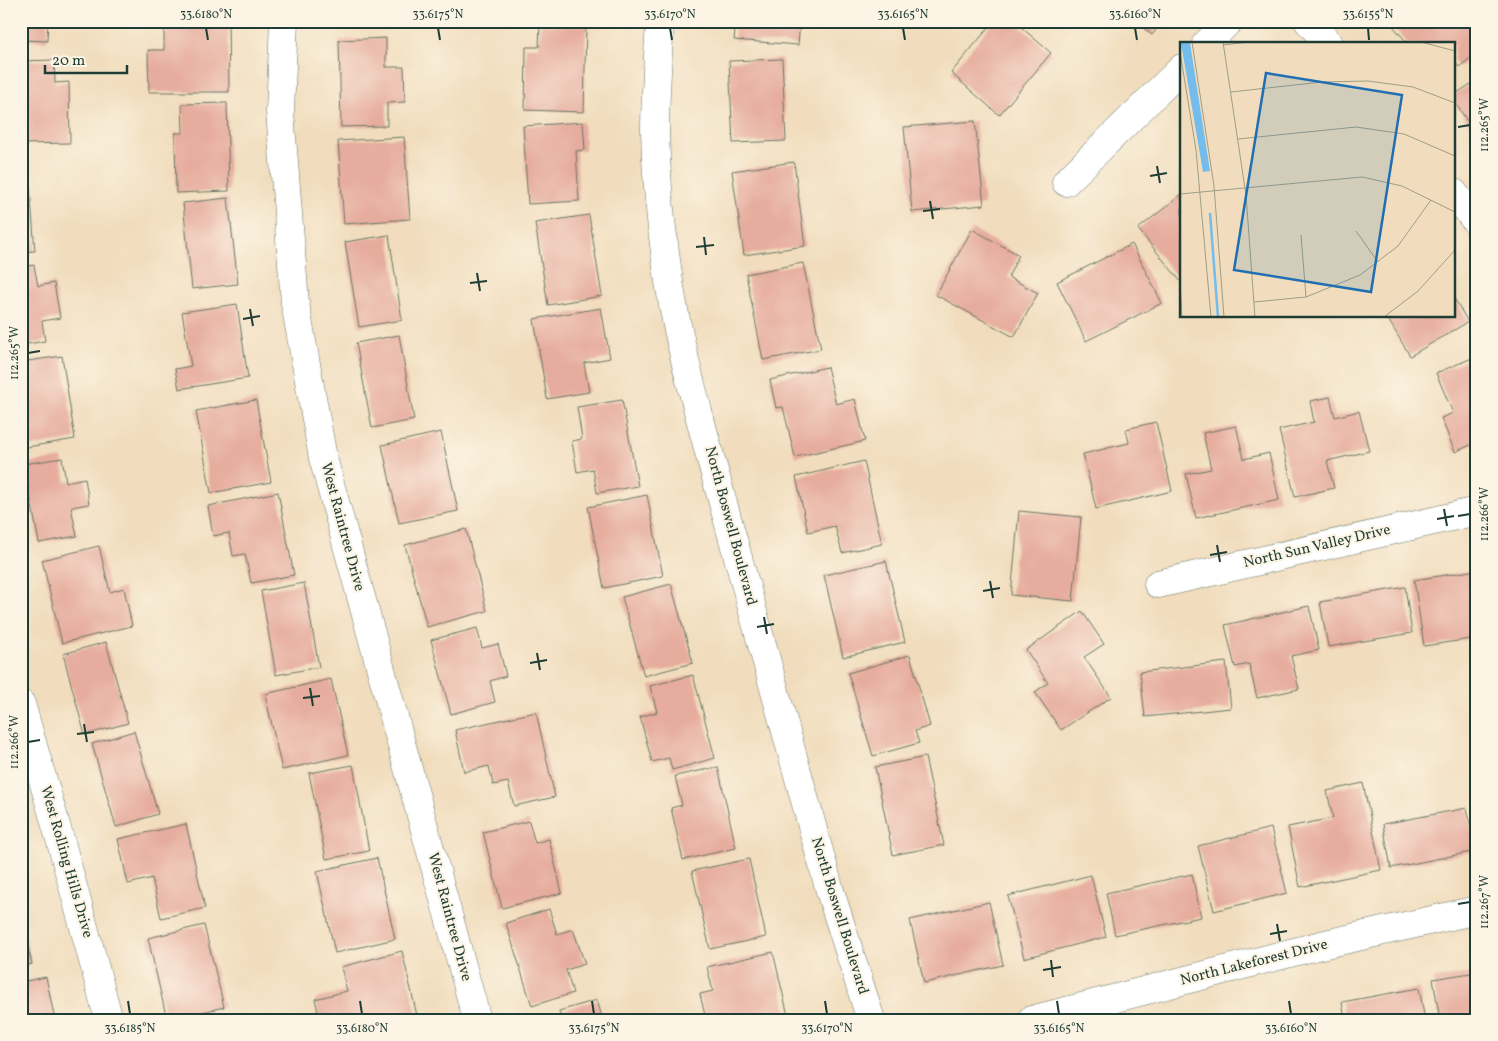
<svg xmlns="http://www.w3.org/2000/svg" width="1498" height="1041" viewBox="0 0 1498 1041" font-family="Vollkorn,serif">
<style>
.building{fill:#e6ac9d}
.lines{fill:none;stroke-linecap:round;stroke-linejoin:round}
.minor-casing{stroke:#687564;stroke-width:29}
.minor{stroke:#fff;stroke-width:28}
.ticks{fill:none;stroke:#1f3d34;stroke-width:2}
.labels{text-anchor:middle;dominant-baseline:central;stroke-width:4.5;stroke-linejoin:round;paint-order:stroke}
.street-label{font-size:15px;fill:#1f3d34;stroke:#fcf5e5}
.inset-river{fill:none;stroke:#73bceb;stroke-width:2.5}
.inset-road{fill:none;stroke:#9d9d86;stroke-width:1}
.view{fill:#1f6fb2;fill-opacity:0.15;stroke:#1f6fb2;stroke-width:2.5}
.inset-edge{fill:none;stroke:#1f3d34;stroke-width:2.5}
.neatline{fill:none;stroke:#1f3d34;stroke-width:2}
.ticks-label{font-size:12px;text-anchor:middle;fill:#1f3d34}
</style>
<rect width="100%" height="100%" fill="#fcf5e5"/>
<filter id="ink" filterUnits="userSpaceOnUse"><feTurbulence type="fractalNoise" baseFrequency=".02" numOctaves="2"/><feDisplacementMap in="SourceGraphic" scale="10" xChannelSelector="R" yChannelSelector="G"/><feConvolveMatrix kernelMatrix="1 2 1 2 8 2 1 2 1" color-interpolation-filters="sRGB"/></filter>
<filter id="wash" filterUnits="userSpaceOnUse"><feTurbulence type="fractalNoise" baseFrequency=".0096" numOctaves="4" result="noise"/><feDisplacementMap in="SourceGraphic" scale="20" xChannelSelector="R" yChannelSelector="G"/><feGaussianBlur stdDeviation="1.12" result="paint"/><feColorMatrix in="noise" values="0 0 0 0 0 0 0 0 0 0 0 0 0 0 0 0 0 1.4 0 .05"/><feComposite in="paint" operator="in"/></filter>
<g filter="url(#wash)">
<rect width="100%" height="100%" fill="#f1ddbd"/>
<g id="blocks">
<!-- building -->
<path class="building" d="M21 21H48L47 41 21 40Z
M164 21H228L229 92H149L148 50H164Z
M736 21H800L798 45 734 40Z
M994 21H1014L1051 53 999 115 951 73Z
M1134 21H1163L1152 35Z
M1389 21H1474L1477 25V53L1459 67 1454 61V44H1408Z
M540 25 586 26 584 112 525 110 526 47H539Z
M386 38V67H404L405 102 387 103V126L341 127 339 40Z
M782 59 786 141 733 143 729 61Z
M54 60 55 83 69 82 70 143 21 144V61Z
M1477 80V136L1454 101V95Z
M227 103 229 191 176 193 175 133H183L182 104Z
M975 121 984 205 912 212 904 127Z
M583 122 585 150 576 151 579 201 528 204 523 126Z
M404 137 410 219 344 224 338 141Z
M794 162 805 246 744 255 732 171Z
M28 163 35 251 21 252V164Z
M1182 194V283L1138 229Z
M228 198 238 284 192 289 183 203Z
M589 215 602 296 548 305 535 223Z
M972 229 1019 255 1008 277 1038 293 1014 337 936 295Z
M389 235 402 320 359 327 345 242Z
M1132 244 1162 303 1086 341 1057 282Z
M803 263 821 349 763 360 746 274Z
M34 265 38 286 54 283 60 318 42 321 45 341 21 345V267Z
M1454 298 1468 322 1410 356 1386 316H1454Z
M237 304 248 378 179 389 175 369 191 366 182 312Z
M601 308 610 358 584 363 589 392 547 399 534 319Z
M399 335 414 420 372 428 356 343Z
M62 356 75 439 21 448V362Z
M1477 356V442L1455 452 1441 418 1453 413 1436 373Z
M827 367 836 404 855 399 865 441 795 457 783 407 776 408 770 380Z
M1330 397 1335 417 1359 411 1369 451 1327 461 1334 488 1295 497 1279 430 1314 422 1310 401Z
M256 400 271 482 211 493 196 411Z
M622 400 638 486 597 493 593 469 577 472 572 441 582 439 577 407Z
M1156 422 1172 491 1096 509 1083 454 1129 443 1126 429Z
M1236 426 1244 459 1269 453 1279 500 1196 518 1186 474 1211 469 1203 433Z
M441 432 458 511 399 523 382 445Z
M62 458 66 482 85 478 89 504 71 507 77 536 39 543 24 464Z
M864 461 882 544 842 553 835 526 808 532 796 477Z
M278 492 294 575 251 583 245 554 233 556 229 533 213 536 208 506Z
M647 495 663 576 604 588 588 507Z
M1019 511 1081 517 1073 601 1011 595Z
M466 529 487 611 427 627 405 545Z
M99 546 110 592 124 588 132 626 62 643 42 560Z
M886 561 905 642 843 657 824 575Z
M1477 570V638L1424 646 1414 580Z
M304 583 319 667 276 675 261 591Z
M671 584 693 663 644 676 622 597Z
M1405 587 1412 633 1328 647 1320 602Z
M1309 606 1319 650 1291 656 1299 689 1257 698 1249 664 1235 667 1225 625Z
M1082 611 1104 644 1084 657 1111 697 1061 730 1035 692 1048 683 1026 650Z
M477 628 482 648 498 644 506 676 490 681 495 702 451 714 431 640Z
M106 642 128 723 85 735 63 654Z
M910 655 930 726 915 731 919 743 873 756 848 673Z
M1226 662 1231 708 1145 717 1140 672Z
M693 675 715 758 672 770 669 758 652 762 640 717 657 712 650 686Z
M331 679 348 755 282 770 265 694Z
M536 712 555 797 514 806 508 782 493 785 489 766 464 772 455 730Z
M134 731 158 814 116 827 92 744Z
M925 757 944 845 893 855 875 767Z
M353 765 369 851 326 859 309 773Z
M718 767 736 848 683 860 671 808 682 805 675 776Z
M1363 783 1381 870 1300 887 1288 827 1333 818 1327 791Z
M1467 808 1476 851 1391 868 1383 824Z
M529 821 535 843 549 839 562 893 502 908 483 832Z
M186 824 205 908 161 918 152 878 128 884 118 839Z
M1271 828 1287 893 1214 911 1198 846Z
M377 858 395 939 335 953 317 871Z
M749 859 766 937 710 949 692 871Z
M1192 874 1201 917 1115 935 1106 893Z
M1091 875 1106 937 1024 958 1008 896Z
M989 902 1003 965 924 983 910 920Z
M549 909 557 934 573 929 585 964 566 970 573 993 532 1006 506 923Z
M21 919 32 964 21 966Z
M204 925 224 1007 167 1020 148 938Z
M402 951 418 1020H320L315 999 347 991 341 967Z
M773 952 789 1020H723V1017L706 1020 700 994 713 991 707 967Z
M1477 972V1020H1440L1433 979Z
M46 977 55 1020H21V982Z
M1419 988 1425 1020H1345L1342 1002Z
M597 1000 603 1020H561L559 1011Z
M1326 1014 1327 1020H1295V1019Z"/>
</g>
</g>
<g filter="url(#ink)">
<use href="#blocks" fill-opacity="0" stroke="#687564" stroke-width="1"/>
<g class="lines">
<defs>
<path id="minor" d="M284 21 280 111 295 303 323 458 477 1020
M660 21C658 58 655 95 655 131 656 174 660 217 666 260 674 326 693 392 710 456L830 891 871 1020
M1308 21 1329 44
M1206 44 1229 21
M1066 182 1182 68
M1454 193 1477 223
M1158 584 1477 511
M21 704 62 846 109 1020
M1031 1020 1321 945 1477 910"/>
</defs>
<!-- minor casing -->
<use href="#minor" class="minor-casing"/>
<!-- minor -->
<use href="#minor" class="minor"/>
</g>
</g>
<!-- ticks -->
<path class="ticks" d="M206 28 208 40M438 28 440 40M670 28 672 40M903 28 905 40M1135 28 1137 40M1368 28 1369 40M1458 127 1470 125M1157 166 1160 183M1150 176 1167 173M930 201 933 219M923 211 940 209M704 237 706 255M696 247 714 245M477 273 480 291M470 283 487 281M250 309 253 326M243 319 260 316M28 353 40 351M1444 509 1447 526M1458 516 1470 514M1437 519 1454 516M1217 545 1220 562M1210 555 1227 552M990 581 993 598M983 591 1000 588M764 617 767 634M757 627 774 624M537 653 540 670M530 663 547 660M310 688 313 706M303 698 320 696M84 724 87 742M77 734 94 732M28 742 40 740M1458 904 1470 902M1277 924 1280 941M1270 934 1287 931M1051 960 1053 977M1043 970 1061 967M128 1001 130 1014M360 1001 362 1014M592 1001 594 1014M825 1001 827 1014M1057 1001 1059 1014M1289 1001 1291 1014"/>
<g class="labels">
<!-- street labels -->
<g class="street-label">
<text transform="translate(730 526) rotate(75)">North Boswell Boulevard</text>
<text transform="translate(342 527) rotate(75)">West Raintree Drive</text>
<text transform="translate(1317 547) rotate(-13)">North Sun Valley Drive</text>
<text transform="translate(66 862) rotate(74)">West Rolling Hills Drive</text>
<text transform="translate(839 916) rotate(73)">North Boswell Boulevard</text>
<text transform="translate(449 917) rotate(75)">West Raintree Drive</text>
<text transform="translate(1254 963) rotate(-14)">North Lakeforest Drive</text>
</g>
</g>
<!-- overview -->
<g transform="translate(1180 42)">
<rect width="275" height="275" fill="#f1ddbd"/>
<path d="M1 1H10L30 129 23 130Z" fill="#73bceb"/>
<path class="inset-river" d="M30 171 38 275"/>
<path class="inset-road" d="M12 0 34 144 44 275M43 0 66 153 75 275M241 0 275 9M43 3 69 0M0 10 16 108 31 275M51 50 142 40 188 39 233 45 275 61M58 97 176 85 224 92 275 114M0 152 182 135 222 144 275 170M176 189 198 220M121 193 126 255M0 236 2 275M74 260 126 255 180 233 218 204 251 158M204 275 238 249 275 208"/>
<path class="view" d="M86 31 222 53 191 250 54 228Z"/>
<rect width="275" height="275" class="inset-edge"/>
</g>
<!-- margin -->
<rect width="1498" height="1041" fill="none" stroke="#fcf5e5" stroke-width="55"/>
<!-- scale -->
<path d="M45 65v8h82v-8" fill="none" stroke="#1f3d34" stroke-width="2.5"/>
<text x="52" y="65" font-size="15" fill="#1f3d34" stroke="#fcf5e5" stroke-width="4" paint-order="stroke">20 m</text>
<rect x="28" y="28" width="1442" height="986" class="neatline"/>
<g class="ticks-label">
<text x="206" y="18">33.6180°N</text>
<text x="438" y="18">33.6175°N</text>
<text x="670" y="18">33.6170°N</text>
<text x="903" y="18">33.6165°N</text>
<text x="1135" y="18">33.6160°N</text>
<text x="1368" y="18">33.6155°N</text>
<text transform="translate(1484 125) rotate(-90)" y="4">112.265°W</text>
<text transform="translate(14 353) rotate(-90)" y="4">112.265°W</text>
<text transform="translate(1484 514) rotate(-90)" y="4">112.266°W</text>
<text transform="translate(14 742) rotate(-90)" y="4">112.266°W</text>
<text transform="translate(1484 902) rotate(-90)" y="4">112.267°W</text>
<text x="130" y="1032">33.6185°N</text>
<text x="362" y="1032">33.6180°N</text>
<text x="594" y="1032">33.6175°N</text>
<text x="827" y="1032">33.6170°N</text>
<text x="1059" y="1032">33.6165°N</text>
<text x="1291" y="1032">33.6160°N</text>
</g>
</svg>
